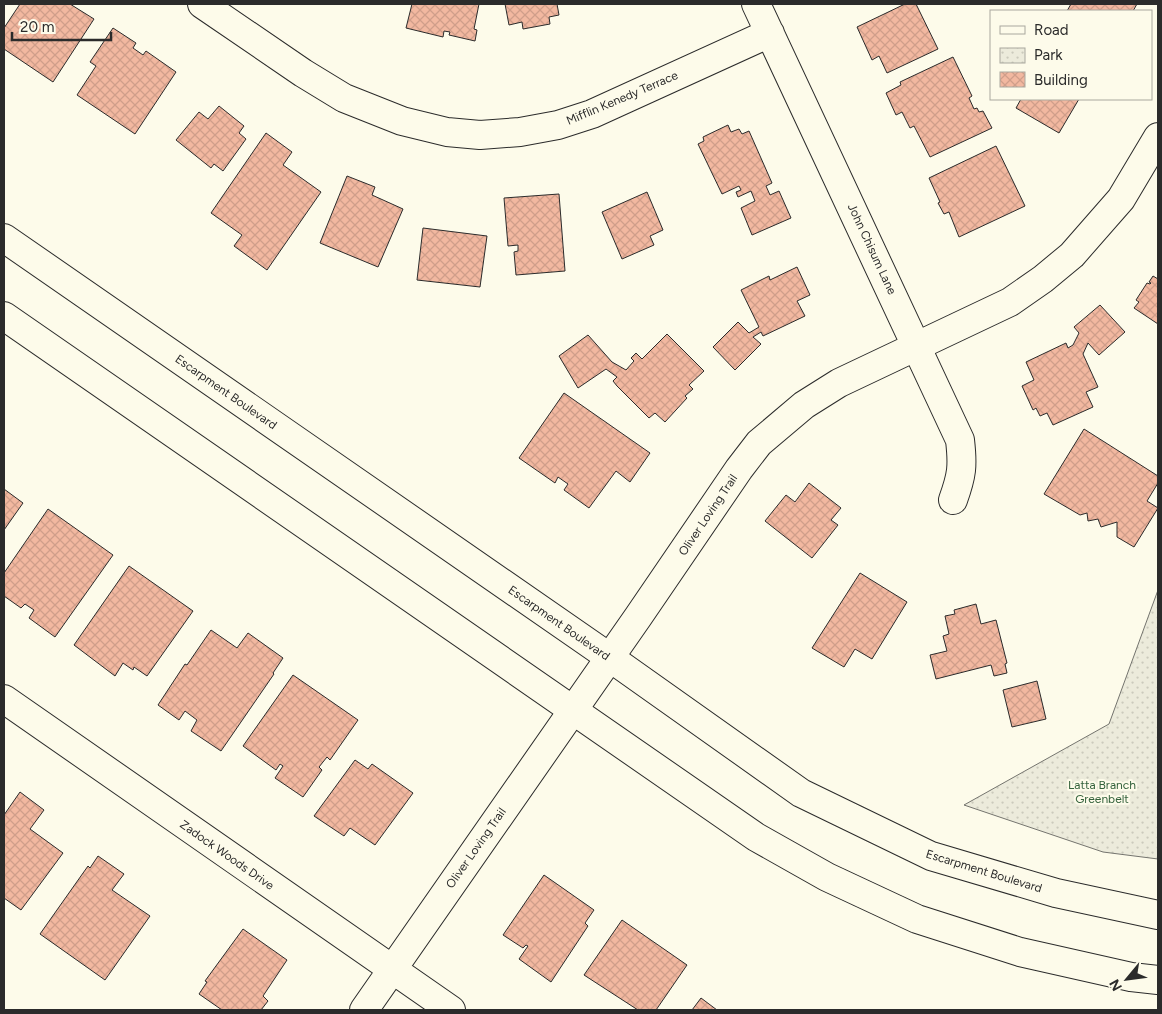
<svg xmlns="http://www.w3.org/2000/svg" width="1162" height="1014" viewBox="0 0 1162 1014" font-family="Figtree,sans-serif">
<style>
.park{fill:url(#park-dots);stroke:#74746e}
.building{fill:url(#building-cross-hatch);stroke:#2b2b2b}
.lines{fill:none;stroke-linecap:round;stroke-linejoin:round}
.minor-casing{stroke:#2b2b2b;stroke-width:30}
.major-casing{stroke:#2b2b2b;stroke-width:30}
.minor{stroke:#fdfbea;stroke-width:28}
.major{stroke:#fdfbea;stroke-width:28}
.labels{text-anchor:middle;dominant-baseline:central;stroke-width:4;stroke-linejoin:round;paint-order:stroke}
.street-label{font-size:12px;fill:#2b2b2b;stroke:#fdfbea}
.park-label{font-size:12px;fill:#34623c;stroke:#fdfbea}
</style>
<defs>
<pattern id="park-dots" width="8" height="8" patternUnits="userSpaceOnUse" patternTransform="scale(1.25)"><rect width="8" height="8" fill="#ecebdb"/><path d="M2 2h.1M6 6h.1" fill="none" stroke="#cbcabc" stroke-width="1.8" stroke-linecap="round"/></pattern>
<pattern id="building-cross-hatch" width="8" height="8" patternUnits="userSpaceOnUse" patternTransform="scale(1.25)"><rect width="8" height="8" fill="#f2b8a0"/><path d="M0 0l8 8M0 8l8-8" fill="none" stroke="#d09e8a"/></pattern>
</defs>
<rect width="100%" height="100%" fill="#fdfbea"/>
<!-- park -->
<path class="park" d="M1158 590V859L1103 852 964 805 1109 724Z"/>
<!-- building -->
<path class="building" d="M20 4H70L94 19 53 82 4 49V28Z
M412 4H479L474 29 477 30 475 41 449 35 450 32 444 31 443 37 406 28Z
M505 4H557L559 15 549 17 550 24 523 29 522 22 509 25Z
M905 4H916L938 49 887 73 879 56 872 60 857 27Z
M1071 4H1137L1133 11H1067Z
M113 28 136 43 133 48 143 55 146 51 176 72 135 134 77 95 96 66 90 62Z
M953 57 972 96 969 98 974 109 977 108 979 112 983 111 992 128 930 157 914 126 910 128 902 112 896 115 886 93 901 85 900 82Z
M1021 99H1079L1059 133 1016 108Z
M219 106 244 126 239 133 246 139 223 171 214 164 211 168 176 140 199 112 208 119Z
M728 125 731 132 739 129 742 134 749 131 772 183 766 186 770 195 779 191 791 218 752 235 741 208 755 201 751 191 738 197 736 192 741 190 739 186 722 194 698 144 704 141 703 137Z
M266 133 292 152 283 165 321 192 267 270 234 246 242 235 211 213Z
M996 146 1025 206 959 237 949 212 944 214 938 203 940 202 929 178Z
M347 176 375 187 372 195 403 209 378 267 320 243Z
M647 192 663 230 650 236 654 245 622 259 602 212Z
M559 194 565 271 516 275 514 252 518 251V245L508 246 504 198Z
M423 228 487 236 480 287 417 280Z
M797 267 810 295 797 301 805 316 763 336 761 332 753 337 761 344 735 370 713 347 738 322 749 333 759 327 741 290 769 276 770 280Z
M1153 276 1158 279V324L1134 308 1139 302 1136 300 1147 283 1150 284 1151 283 1149 282Z
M1100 305 1125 332 1099 355 1088 343 1083 354 1098 387 1086 392 1093 407 1053 425 1047 413 1040 416 1036 408 1033 410 1022 386 1034 380 1026 362 1066 343 1068 348 1073 345 1079 333 1074 327Z
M667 334 704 371 689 385 693 389 685 396 687 398 665 422 655 413 649 418 617 386 613 381 617 377 606 369 578 388 559 356 588 335 612 362 626 370 634 361 631 358 636 353 642 359Z
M564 393 650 453 630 482 616 471 589 508 564 490 568 484 558 477 555 483 519 458Z
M1084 429 1158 476V483L1147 501 1158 508 1134 547 1117 537V522L1101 527 1098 519 1088 521 1087 513 1080 515 1044 494Z
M809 483 841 508 831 520 838 525 812 558 765 521 786 495 795 502Z
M4 489 23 503 4 530Z
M48 509 113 555 55 637 29 618 34 610 25 604 21 608 4 596V573Z
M129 566 193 611 147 676 134 667 133 670 123 663 115 676 74 645Z
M860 573 907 602 872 659 855 649 844 667 812 648Z
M976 604 981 624 996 620 1007 663 1005 664 1007 673 994 676 991 665 936 679 930 655 947 651 943 636 949 634 945 616 955 614 954 610Z
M211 630 237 648 248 633 283 658 273 673 274 674 221 751 191 731 197 720 185 711 179 720 158 705 185 664 187 665Z
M293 675 358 720 330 760 327 757 319 767 322 770 303 797 275 778 283 766 280 764 276 770 243 746Z
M1037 681 1046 719 1012 727 1003 690Z
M355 760 368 769 372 764 413 793 375 845 350 828 344 836 314 816Z
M20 792 44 810 30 829 63 853 21 910 4 898V815Z
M98 856 124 874 112 890 150 916 105 980 40 934 88 866 90 868Z
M544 875 594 910 585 923 588 926 551 982 519 959 528 946 526 945 523 948 503 935Z
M622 920 687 965 656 1010H638L584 975Z
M243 929 287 960 263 996 268 1001 261 1010H222L199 994 207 982 205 981Z
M701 998 717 1010H692Z"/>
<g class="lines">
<defs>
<path id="minor" d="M202 4 303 73 344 98 402 121 447 132 480 135 520 132 558 125 592 114 770 33
M756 4 960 440C963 466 962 475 953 500
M4 699 451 1010
M364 1010 638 617 739 469 759 443 804 405 839 383 1010 302 1043 279 1072 255 1121 199 1158 137"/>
<path id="major" d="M4 238 609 657 801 793 931 856 1056 893 1158 915
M4 316 756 837 827 877 917 919 1020 952 1131 977 1158 980"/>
</defs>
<!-- minor casing -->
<use href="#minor" class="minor-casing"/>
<!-- major casing -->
<use href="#major" class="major-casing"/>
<!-- minor -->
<use href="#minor" class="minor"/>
<!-- major -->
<use href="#major" class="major"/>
</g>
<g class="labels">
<!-- street labels -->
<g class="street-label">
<text transform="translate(622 98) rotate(-23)">Mifflin Kenedy Terrace</text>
<text transform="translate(872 249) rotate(65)">John Chisum Lane</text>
<text transform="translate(226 392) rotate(35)">Escarpment Boulevard</text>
<text transform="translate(708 515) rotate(-56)">Oliver Loving Trail</text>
<text transform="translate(559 623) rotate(35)">Escarpment Boulevard</text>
<text transform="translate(476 848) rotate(-55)">Oliver Loving Trail</text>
<text transform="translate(227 855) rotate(35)">Zadock Woods Drive</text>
<text transform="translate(984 871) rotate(17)">Escarpment Boulevard</text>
</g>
<!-- park labels -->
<g class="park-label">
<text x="1102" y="785">Latta Branch<tspan x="1102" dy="14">Greenbelt</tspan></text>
</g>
</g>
<!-- border -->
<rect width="1162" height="1014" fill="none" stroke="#2b2b2b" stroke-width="10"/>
<!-- legend -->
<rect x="990" y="10" width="162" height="90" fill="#fdfbea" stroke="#a9a89e"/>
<rect x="1000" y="26" width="25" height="8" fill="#fdfbea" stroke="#a9a89e"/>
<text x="1034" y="35" font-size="15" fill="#2b2b2b">Road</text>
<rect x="1000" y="48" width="25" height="15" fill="url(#park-dots)" stroke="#a9a89e"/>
<text x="1034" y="60" font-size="15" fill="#2b2b2b">Park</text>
<rect x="1000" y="72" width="25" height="15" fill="url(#building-cross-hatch)" stroke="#a9a89e"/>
<text x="1034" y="85" font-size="15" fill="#2b2b2b">Building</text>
<!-- north arrow -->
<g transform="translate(1127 979) rotate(241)" stroke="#fdfbea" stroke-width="4" paint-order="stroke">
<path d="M0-4L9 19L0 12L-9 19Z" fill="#2b2b2b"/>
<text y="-8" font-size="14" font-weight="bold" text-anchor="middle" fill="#2b2b2b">N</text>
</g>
<!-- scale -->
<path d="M12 32v8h99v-8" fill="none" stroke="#2b2b2b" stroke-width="2.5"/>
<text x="20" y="32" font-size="15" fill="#2b2b2b" stroke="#fdfbea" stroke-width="4" paint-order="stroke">20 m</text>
</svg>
